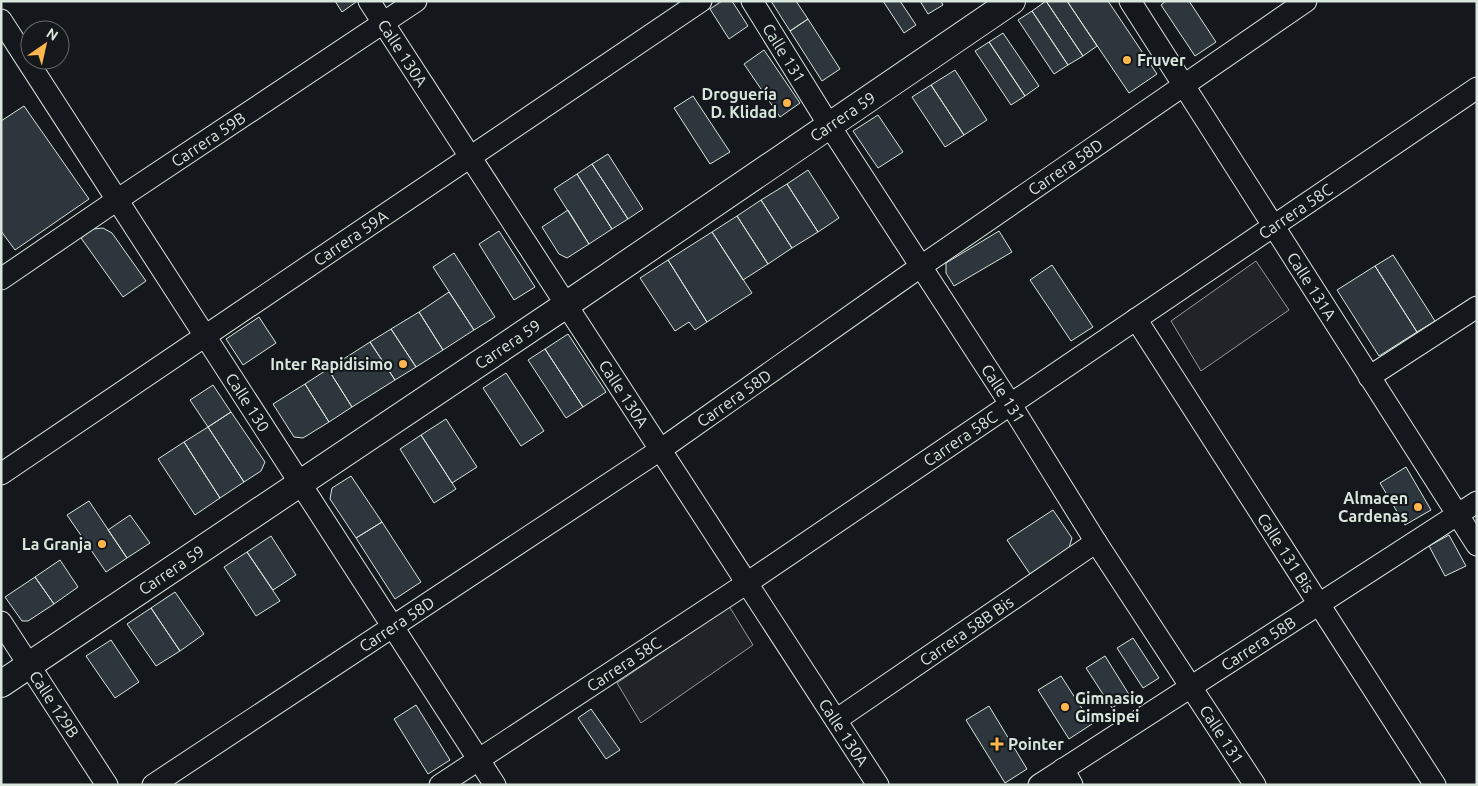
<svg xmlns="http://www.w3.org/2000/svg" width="1478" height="786" viewBox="0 0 1478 786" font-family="Ubuntu,sans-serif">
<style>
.green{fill:#202428;stroke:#939e99}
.building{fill:#2c363c;stroke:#d8e6dc}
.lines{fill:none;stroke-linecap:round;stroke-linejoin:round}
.minor-casing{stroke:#d8e6dc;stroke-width:23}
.tertiary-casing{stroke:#d8e6dc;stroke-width:28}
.minor{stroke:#14181c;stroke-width:21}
.tertiary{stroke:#14181c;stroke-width:26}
.poi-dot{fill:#ffb74d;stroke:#14181c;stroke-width:2}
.labels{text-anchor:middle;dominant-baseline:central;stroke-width:4;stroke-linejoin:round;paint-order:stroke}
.street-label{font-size:16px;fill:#d8e6dc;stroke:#14181c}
.poi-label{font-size:16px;font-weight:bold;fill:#d8e6dc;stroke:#14181c;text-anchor:end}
</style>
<rect width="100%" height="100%" fill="#14181c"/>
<!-- green -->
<path class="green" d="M1256 261 1289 310 1201 371 1171 321Z
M729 606 753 645 641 723 617 683Z"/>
<!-- building -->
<path class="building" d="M335 1H356V2L342 12Z
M722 1H732L748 26 729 39 710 9Z
M771 1H796L808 19 790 31Z
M883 1H900L916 25 904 33Z
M920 1H941L943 5 928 14Z
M1046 1 1083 56 1068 65 1032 11Z
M1046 1H1067L1097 46 1083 56Z
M1067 1H1108L1157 74 1129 93Z
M1166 1H1189L1216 42 1195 56 1161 5Z
M1032 11 1068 65 1054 74 1018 20Z
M808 19 840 69 822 81 790 31Z
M1003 33 1039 86 1025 96 989 42Z
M989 42 1025 96 1011 105 975 51Z
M764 50 800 103 780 117 744 64Z
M955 70 987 120 964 135 931 85Z
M931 85 964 135 945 147 912 97Z
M693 96 730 152 710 164 674 108Z
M24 106 89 199 15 250 1 231V121Z
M878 115 903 152 878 168 853 131Z
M608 154 643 209 628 219 592 164Z
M592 164 628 219 612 229 577 174Z
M808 170 839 218 818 232 787 184Z
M577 174 612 229 589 244 554 189Z
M787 184 818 232 792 248 761 200Z
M761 200 792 248 768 264 737 216Z
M568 210 589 244 567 258 559 254 542 227Z
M737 216 768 264 743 280 712 232Z
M103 228 112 233 146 281 123 297 81 238 93 229Z
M499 231 535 287 514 300 479 244Z
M999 231 1012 252 954 286 946 273V263Z
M712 232 752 293 707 322 668 260Z
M454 253 495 317 474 330 433 267Z
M1393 255 1435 321 1417 332 1375 266Z
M668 260 707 322 695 330 689 322 675 331 640 278Z
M1052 265 1093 327 1071 341 1030 280Z
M1375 266 1417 332 1379 356 1337 290Z
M449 292 474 330 443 350 419 312Z
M419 312 443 350 416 367 391 329Z
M259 317 276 343 243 365 226 339Z
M391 329 416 367 395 380 370 342Z
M568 334 606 392 583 407 545 349Z
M370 342 395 380 352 407 328 369Z
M545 349 583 407 566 418 528 360Z
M328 369 352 407 329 422 305 384Z
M506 373 544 431 521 446 483 388Z
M305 384 329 422 303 438 294 437 273 404Z
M213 385 231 412 208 427 190 400Z
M231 412 265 462 261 471 244 482 208 427Z
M446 419 477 467 452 483 421 435Z
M208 427 244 482 220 498 184 442Z
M421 435 456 489 434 503 400 449Z
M184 442 220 498 195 515 158 459Z
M1406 467 1431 510 1405 525 1380 483Z
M351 476 382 522 356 538 330 499 332 488Z
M89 501 127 558 106 572 67 515Z
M1053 510 1072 538 1069 548 1030 574 1007 540Z
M130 515 150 543 127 558 108 530Z
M382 522 421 582 395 599 356 538Z
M1449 535 1466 566 1445 576 1429 546Z
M271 536 296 575 273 590 247 552Z
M247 552 280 601 256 616 224 567Z
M60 560 78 587 54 604 35 577Z
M35 577 54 604 28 621H22L5 597Z
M175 592 204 634 180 651 151 608Z
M151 608 180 651 156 666 127 624Z
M1133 638 1159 678 1143 688 1117 648Z
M111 640 139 682 115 698 86 656Z
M1105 656 1130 696 1112 708 1086 668Z
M1061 676 1092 724 1069 739 1038 690Z
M416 705 450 760 428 774 394 719Z
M989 706 1027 769 1005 783 966 720Z
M591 709 620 750 606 759 578 718Z"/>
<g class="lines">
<defs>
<g id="minor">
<path id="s1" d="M369 1 878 785"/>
<path id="s2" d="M752 1 829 125 1011 405 1096 542 1255 785"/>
<path id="s3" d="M1130 1 1477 545"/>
<path id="s4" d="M1 20 495 785"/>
<path id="s5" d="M1 279 117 200 416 1"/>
<path id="s6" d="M1136 319 1435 785"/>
<path d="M1369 377 1477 307"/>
<path id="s7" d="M1 474 701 1"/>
<path id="s8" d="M1 622 107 785"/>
<path id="s9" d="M836 720 1096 542"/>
<path d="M1063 769 1072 785"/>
<path id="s10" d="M153 785 660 450 920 267 1306 1"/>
<path id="s11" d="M440 785 747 583 1477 88"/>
<path id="s12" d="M1039 785 1477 502"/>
</g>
<g id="tertiary">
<path id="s13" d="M1 684 566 305 1012 1"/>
</g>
</defs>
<!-- minor casing -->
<use href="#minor" class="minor-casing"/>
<!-- tertiary casing -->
<use href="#tertiary" class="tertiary-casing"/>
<!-- minor -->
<use href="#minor" class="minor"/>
<!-- tertiary -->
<use href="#tertiary" class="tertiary"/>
</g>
<!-- markers -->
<g class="poi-dot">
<circle cx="1127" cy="60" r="5"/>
<circle cx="787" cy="103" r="5"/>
<circle cx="403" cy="364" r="5"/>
<circle cx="1418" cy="507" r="5"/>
<circle cx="102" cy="544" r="5"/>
<circle cx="1065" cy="707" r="5"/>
<path d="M994.5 736.5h5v5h5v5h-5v5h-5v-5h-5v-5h5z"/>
</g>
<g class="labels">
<!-- street labels -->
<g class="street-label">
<text stroke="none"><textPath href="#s1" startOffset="62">Calle 130A</textPath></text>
<text stroke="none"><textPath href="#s2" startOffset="61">Calle 131</textPath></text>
<text stroke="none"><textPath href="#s13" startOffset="1015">Carrera 59</textPath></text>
<text stroke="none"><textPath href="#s5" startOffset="250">Carrera 59B</textPath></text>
<text stroke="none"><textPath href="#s10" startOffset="1102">Carrera 58D</textPath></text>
<text stroke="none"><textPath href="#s11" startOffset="1030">Carrera 58C</textPath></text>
<text stroke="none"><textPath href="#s7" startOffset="422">Carrera 59A</textPath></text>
<text stroke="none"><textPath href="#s3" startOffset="338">Calle 131A</textPath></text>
<text stroke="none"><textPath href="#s13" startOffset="610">Carrera 59</textPath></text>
<text stroke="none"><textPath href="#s1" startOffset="468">Calle 130A</textPath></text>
<text stroke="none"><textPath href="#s2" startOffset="466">Calle 131</textPath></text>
<text stroke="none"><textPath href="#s10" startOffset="698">Carrera 58D</textPath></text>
<text stroke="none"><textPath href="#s4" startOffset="455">Calle 130</textPath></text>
<text stroke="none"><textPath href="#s11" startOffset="625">Carrera 58C</textPath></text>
<text stroke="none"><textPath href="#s6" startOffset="278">Calle 131 Bis</textPath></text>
<text stroke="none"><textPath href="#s13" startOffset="205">Carrera 59</textPath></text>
<text stroke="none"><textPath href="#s10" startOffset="292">Carrera 58D</textPath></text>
<text stroke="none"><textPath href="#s9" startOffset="158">Carrera 58B Bis</textPath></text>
<text stroke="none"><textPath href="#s12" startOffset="261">Carrera 58B</textPath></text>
<text stroke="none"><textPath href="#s11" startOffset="220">Carrera 58C</textPath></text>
<text stroke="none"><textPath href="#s8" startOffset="98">Calle 129B</textPath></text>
<text stroke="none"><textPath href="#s1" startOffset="872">Calle 130A</textPath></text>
<text stroke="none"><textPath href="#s2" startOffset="871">Calle 131</textPath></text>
</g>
<!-- poi labels -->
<g class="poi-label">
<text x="1137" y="60" text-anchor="start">Fruver</text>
<text x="777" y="94">Droguería<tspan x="777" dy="18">D. Klidad</tspan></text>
<text x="393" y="364">Inter Rapidisimo</text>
<text x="1408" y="498">Almacen<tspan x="1408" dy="18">Cardenas</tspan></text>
<text x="92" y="544">La Granja</text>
<text x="1075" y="698" text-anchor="start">Gimnasio<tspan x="1075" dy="18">Gimsipei</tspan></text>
<text x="1008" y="744" text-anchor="start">Pointer</text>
</g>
</g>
<!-- border -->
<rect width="1478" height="786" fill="none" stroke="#d8e6dc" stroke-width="5"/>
<!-- north arrow -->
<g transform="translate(45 45) rotate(34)"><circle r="24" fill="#14181c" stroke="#626a69"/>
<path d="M0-4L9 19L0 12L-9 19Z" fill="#ffb74d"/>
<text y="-8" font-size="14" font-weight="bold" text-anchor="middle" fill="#d8e6dc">N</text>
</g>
</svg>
